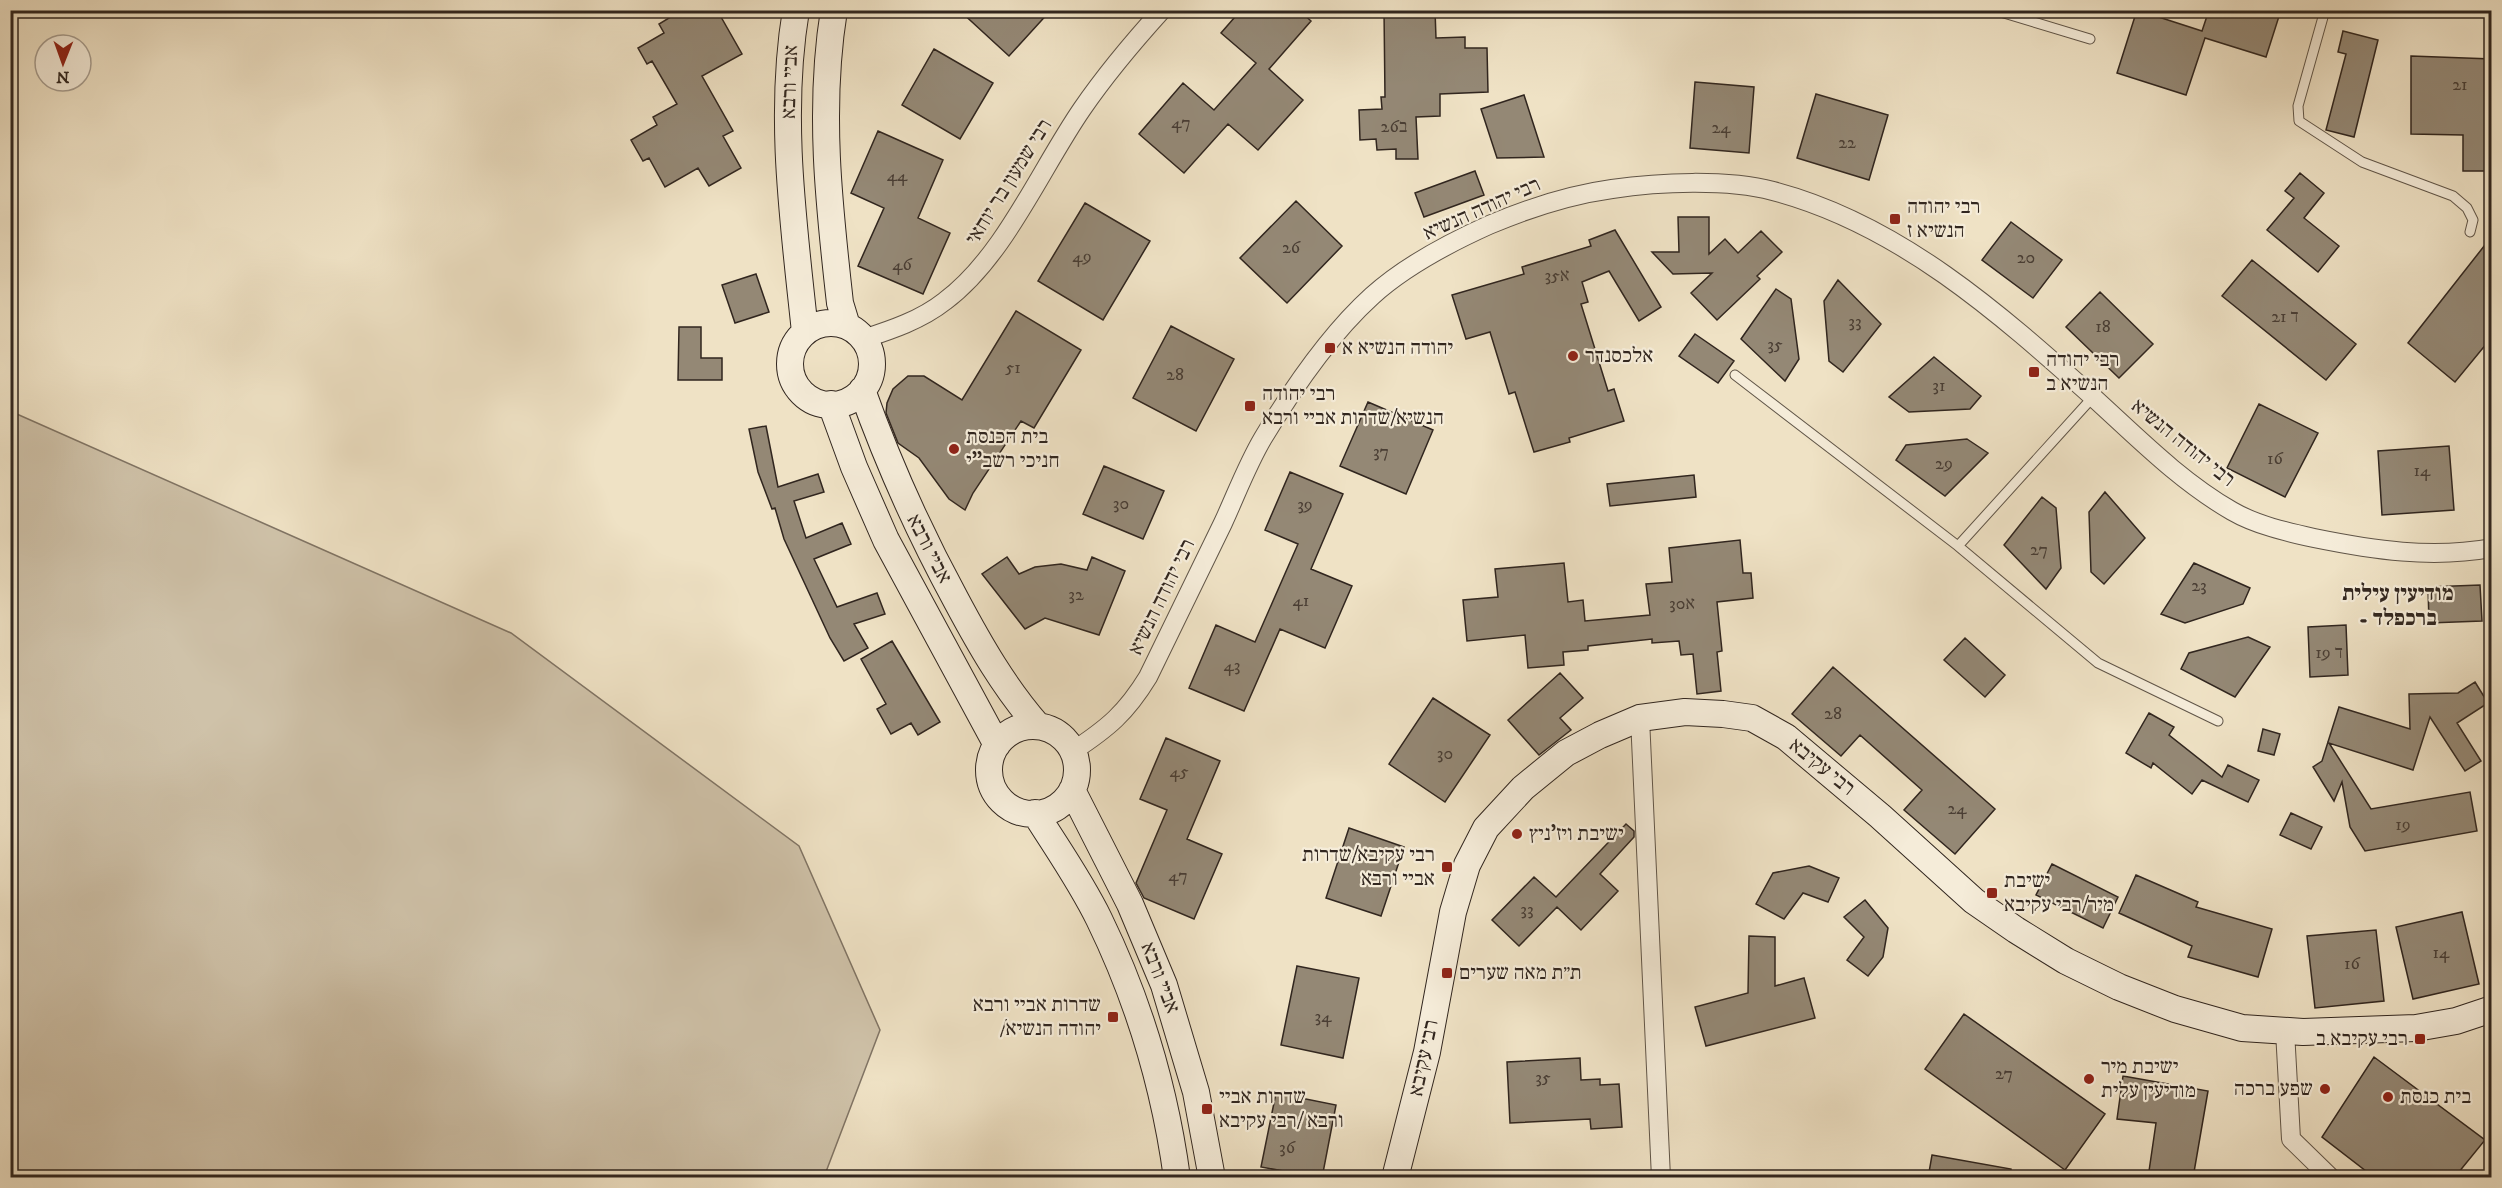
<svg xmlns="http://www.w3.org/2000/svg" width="2502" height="1188" viewBox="0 0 2502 1188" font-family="'IM FELL DW Pica','Frank Ruhl Libre',serif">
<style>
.green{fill:#cfc2a9;stroke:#807464;stroke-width:1.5}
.building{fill:#948875;stroke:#31261f;stroke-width:1.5}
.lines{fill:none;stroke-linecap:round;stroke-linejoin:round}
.lane-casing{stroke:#605548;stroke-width:11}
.street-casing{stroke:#605548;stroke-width:20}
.secondary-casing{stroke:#31261f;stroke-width:28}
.lane{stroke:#f5ecd9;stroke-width:9}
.street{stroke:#f5ecd9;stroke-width:18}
.secondary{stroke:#f5ecd9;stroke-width:26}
.poi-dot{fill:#8f2418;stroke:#f5ecd9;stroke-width:2}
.labels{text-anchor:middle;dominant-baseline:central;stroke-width:4.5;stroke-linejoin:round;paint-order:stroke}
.number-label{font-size:18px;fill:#4a3e34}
.street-label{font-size:21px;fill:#31261f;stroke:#f5ecd9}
.poi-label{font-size:21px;fill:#31261f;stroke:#f5ecd9;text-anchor:start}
.neighbourhood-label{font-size:22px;font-weight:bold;fill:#31261f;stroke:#f5ecd9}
</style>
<rect width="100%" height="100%" fill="#efe2c5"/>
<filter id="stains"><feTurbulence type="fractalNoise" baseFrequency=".00333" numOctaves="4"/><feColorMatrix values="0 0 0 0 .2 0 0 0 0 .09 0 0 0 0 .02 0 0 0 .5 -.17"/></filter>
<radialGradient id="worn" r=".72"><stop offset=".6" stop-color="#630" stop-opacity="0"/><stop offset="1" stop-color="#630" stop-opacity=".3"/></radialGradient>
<!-- green -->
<path class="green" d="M10 411 511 633 799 846 880 1030 824 1177H11Z"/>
<!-- building -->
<path class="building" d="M682 10H717L742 54 702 76 733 131 723 136 741 168 709 186 698 168 665 187 649 158 643 161 631 140 657 125 653 117 677 104 652 61 647 64 638 48 664 33 659 24Z
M959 10H1051L1009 56Z
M1241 10H1299L1311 21 1269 69 1303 100 1258 150 1228 124 1184 173 1139 134 1183 83 1214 110 1256 63 1221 33Z
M1384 10H1435L1436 38 1465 37V48H1487L1488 92 1440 94V116L1416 117 1418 159H1396V149L1377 150 1376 139 1360 140 1359 110 1382 109 1381 97H1385Z
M2137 10 2202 31 2209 10H2281L2266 57 2205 38 2186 95 2117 73Z
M2343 31 2378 40 2354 137 2326 130 2346 54 2338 52Z
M934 49 993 83 960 139 902 105Z
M2411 56 2492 59V171H2463V135L2411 134Z
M1695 82 1754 87 1749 153 1690 148Z
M1816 94 1888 115 1869 180 1797 158Z
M1524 95 1544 157 1497 158 1481 109Z
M878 131 943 160 918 218 950 233 923 294 858 266 884 208 851 193Z
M1475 171 1484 195 1424 217 1415 193Z
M2300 173 2324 193 2304 218 2339 246 2318 272 2267 230 2294 198 2285 191Z
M1296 201 1342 246 1287 303 1240 258Z
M1085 203 1150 241 1103 320 1038 281Z
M1678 217H1709V254L1725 239 1738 253 1761 231 1782 252 1757 276 1760 279 1717 320 1691 293 1712 273 1673 274 1652 252H1679Z
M2011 222 2062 260 2033 298 1982 260Z
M1615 230 1661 307 1639 321 1609 271 1582 282 1588 302 1581 304 1608 391 1614 389 1624 421 1569 438 1570 442 1534 452 1515 392 1509 394 1490 332 1466 339 1452 295 1524 274 1522 267 1591 246 1589 240Z
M2492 236V337L2455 382 2408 343Z
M2252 260 2356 344 2326 380 2222 296Z
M756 274 769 312 735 323 722 285Z
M1838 280 1881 324 1843 372 1829 361 1824 301Z
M1776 289 1791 299 1799 359 1785 381 1741 339Z
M2100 292 2153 344 2119 378 2066 327Z
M1016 311 1081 350 1034 428 1021 421 973 493 965 510 949 499 919 458 898 443 886 413 887 403 893 389 908 376H924L962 400Z
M1171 326 1234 359 1196 431 1133 398Z
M679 327H701V358H722V380H678Z
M1695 334 1734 361 1718 383 1679 356Z
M1934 357 1981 396 1970 409 1909 412 1889 397Z
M1368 402 1433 430 1406 494 1340 466Z
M2259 404 2318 433 2285 497 2227 468Z
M766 426 778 487 818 474 824 492 794 501 806 538 842 523 851 544 814 559 837 607 877 593 885 614 854 624 868 648 844 661 830 638 784 539 775 508 772 509 758 472 749 429Z
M1967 439 1988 453 1945 496 1896 460 1906 445Z
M2449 446 2454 510 2382 515 2378 451Z
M1104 466 1164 491 1143 539 1083 514Z
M1290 472 1343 494 1311 569 1352 586 1325 648 1280 629 1244 711 1189 688 1216 625 1255 642 1298 544 1265 530Z
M1694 475 1696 497 1610 506 1607 484Z
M2105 492 2145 538 2104 584 2091 572 2089 512Z
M2042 497 2056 508 2061 568 2046 589 2004 545Z
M1740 540 1743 573H1751L1753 598 1717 602 1722 651 1717 652 1721 691 1697 694 1693 654 1681 655 1679 641 1652 643V639L1588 646V650L1563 652 1564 665 1528 668 1525 635 1467 641 1463 600 1498 597 1495 569 1564 563 1568 602 1583 600 1585 621 1650 615 1646 584 1672 582 1669 548Z
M1007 557 1019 574 1035 567 1061 564 1087 570 1092 557 1125 571 1099 635 1045 618 1025 629 982 574Z
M2194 563 2250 588 2243 604 2185 623 2161 614Z
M2480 585 2482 621 2429 623 2428 587Z
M2346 625 2348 675 2310 677 2308 627Z
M2248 637 2270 647 2235 697 2181 669 2189 653Z
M1965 638 2005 675 1985 697 1944 660Z
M892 641 940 722 918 735 911 723 891 734 877 709 886 704 861 659Z
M1833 667 1995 809 1955 854 1904 810 1922 790 1860 735 1841 756 1792 714Z
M1560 673 1583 698 1560 718 1571 730 1539 755 1508 720Z
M2475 682 2488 703 2457 723 2481 761 2465 771 2430 717 2413 770 2329 743 2371 809 2470 792 2477 831 2365 851 2350 827 2342 782 2334 801 2313 767 2322 761 2339 707 2410 729 2409 694 2458 693Z
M1433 698 1490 735 1445 802 1389 764Z
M2149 713 2174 727 2169 735 2222 777 2228 765 2259 780 2248 802 2202 780 2192 794 2153 763 2151 768 2126 753Z
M2263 729 2280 734 2274 755 2258 751Z
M1166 738 1220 761 1187 839 1222 854 1194 919 1144 898 1136 883 1167 810 1140 799Z
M2291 813 2322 827 2311 849 2280 835Z
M1626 824 1634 831V837L1600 874 1618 891 1581 930 1557 907 1519 946 1492 920 1534 877 1556 897Z
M1349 828 1404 847 1381 916 1326 898Z
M2052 864 2118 897 2103 928 2036 895Z
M1809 866 1839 878 1828 902 1803 893 1784 919 1756 904 1773 873Z
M2136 875 2198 902 2196 907 2272 929 2258 977 2188 957 2192 946 2119 913Z
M1865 900 1888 928 1883 957 1868 976 1847 960 1864 937 1844 917Z
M2462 912 2479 984 2413 999 2396 927Z
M2376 930 2384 1001 2315 1008 2307 936Z
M1749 936 1775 937V986L1804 978 1815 1018 1706 1046 1695 1007 1748 993Z
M1297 966 1359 978 1343 1058 1281 1045Z
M1964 1014 2105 1114 2065 1170 1925 1069Z
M2374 1057 2485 1140 2454 1178H2375L2322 1137Z
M1580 1058 1581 1080 1600 1079V1085L1619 1084 1622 1127 1591 1129 1590 1119 1510 1123 1507 1062Z
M2123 1076 2208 1091 2193 1178H2148L2156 1123 2117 1119Z
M1276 1093 1336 1105 1322 1178 1261 1167Z
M1932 1155 2011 1169 2010 1178H1928Z"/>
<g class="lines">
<defs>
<path id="lane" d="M1994 10 2090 39
M2325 10 2298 106 2299 121 2362 162 2453 196 2467 208 2473 220 2470 232
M1735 375 1958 546 2098 663 2218 721
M1958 546 2093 397"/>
<path id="street" d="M863 339C891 330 921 320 945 301 1004 257 1040 170 1082 109 1106 74 1133 42 1162 10
M1640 718 1661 1178
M1073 751C1108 728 1126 713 1148 677 1173 626 1198 574 1223 523 1236 495 1247 465 1263 438 1293 388 1329 335 1372 296 1405 266 1449 243 1489 225 1529 208 1568 195 1612 189 1659 182 1727 179 1773 191 1899 224 1999 313 2094 398 2138 438 2180 481 2232 511 2256 525 2287 532 2314 538 2373 550 2431 559 2492 548
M2285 1031 2291 1139 2331 1178"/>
<path id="secondary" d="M796 10C778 117 794 226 805 332
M834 10C818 108 829 206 840 303L847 326
M790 364a41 41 0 1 1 82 0a41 41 0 1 1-82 0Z
M862 390C888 463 919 532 956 600 980 645 1004 687 1038 726
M831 404 854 467 886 540 997 745
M989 770a44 44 0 1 1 88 0a44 44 0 1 1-88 0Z
M1072 790 1130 904 1164 985 1196 1092 1212 1178
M1035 813C1057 848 1081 882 1099 919 1138 999 1165 1089 1177 1178
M1395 1178 1427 1052 1453 912 1467 865 1486 828 1523 788 1566 753 1600 735 1640 718 1685 712 1723 714 1752 718 1786 737 1880 816 1974 901 2016 930 2066 961 2119 987 2175 1009 2242 1028 2303 1032 2416 1028 2456 1021 2492 1009"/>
</defs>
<!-- lane casing -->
<use href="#lane" class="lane-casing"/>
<!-- street casing -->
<use href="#street" class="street-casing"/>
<!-- secondary casing -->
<use href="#secondary" class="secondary-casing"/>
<!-- lane -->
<use href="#lane" class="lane"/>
<!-- street -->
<use href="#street" class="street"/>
<!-- secondary -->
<use href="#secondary" class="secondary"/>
</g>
<!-- markers -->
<g class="poi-dot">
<rect x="1889" y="213" width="12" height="12" rx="3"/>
<rect x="1324" y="342" width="12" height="12" rx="3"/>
<circle cx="1573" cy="356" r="6"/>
<rect x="2028" y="366" width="12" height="12" rx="3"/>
<rect x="1244" y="400" width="12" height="12" rx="3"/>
<circle cx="954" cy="449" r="6"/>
<circle cx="1517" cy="834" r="6"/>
<rect x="1441" y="861" width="12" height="12" rx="3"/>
<rect x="1986" y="887" width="12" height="12" rx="3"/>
<rect x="1441" y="967" width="12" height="12" rx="3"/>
<rect x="1107" y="1011" width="12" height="12" rx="3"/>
<rect x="2414" y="1033" width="12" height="12" rx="3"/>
<circle cx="2089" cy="1079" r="6"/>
<circle cx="2325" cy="1089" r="6"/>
<circle cx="2388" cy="1097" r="6"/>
<rect x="1201" y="1103" width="12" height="12" rx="3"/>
</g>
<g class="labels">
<!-- number labels -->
<g class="number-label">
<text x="2460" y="85">21</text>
<text x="1181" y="123">47</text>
<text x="1394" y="127">26ב</text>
<text x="1721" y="128">24</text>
<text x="1847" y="143">22</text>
<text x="897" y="176">44</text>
<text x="1291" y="248">26</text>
<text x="1082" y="257">49</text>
<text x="2026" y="258">20</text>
<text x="902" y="265">46</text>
<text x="1557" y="276">35א</text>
<text x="2285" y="317">21 ד</text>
<text x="1855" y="322">33</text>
<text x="2103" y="327">18</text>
<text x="1775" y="345">35</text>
<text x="1013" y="368">51</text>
<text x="1175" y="375">28</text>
<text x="1939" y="386">31</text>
<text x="1381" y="452">37</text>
<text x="2275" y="459">16</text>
<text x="1944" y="464">29</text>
<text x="2422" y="471">14</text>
<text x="1121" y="504">30</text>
<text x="1305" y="505">39</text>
<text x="2039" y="550">27</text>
<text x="2199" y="586">23</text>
<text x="1076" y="595">32</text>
<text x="1301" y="601">41</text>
<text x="1682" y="604">30א</text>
<text x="2329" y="653">19 ד</text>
<text x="1232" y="666">43</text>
<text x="1833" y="714">28</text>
<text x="1445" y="754">30</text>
<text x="1179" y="772">45</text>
<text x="1957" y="809">24</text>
<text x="2403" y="825">19</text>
<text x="1178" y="876">47</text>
<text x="1527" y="910">33</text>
<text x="2441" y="953">14</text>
<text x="2352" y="964">16</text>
<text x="1323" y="1017">34</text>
<text x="2004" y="1074">27</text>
<text x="1543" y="1078">35</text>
<text x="1287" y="1148">36</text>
</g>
<!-- street labels -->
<g class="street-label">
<text transform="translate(790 82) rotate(-88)">אביי ורבא</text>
<text transform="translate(1009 182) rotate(-58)">רבי שמעון בר יוחאי</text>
<text transform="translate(1482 209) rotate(-24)">רבי יהודה הנשיא</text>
<text transform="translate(2183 443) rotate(39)">רבי יהודה הנשיא</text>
<text transform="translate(929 549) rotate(63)">אביי ורבא</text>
<text transform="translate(1162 597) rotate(-64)">רבי יהודה הנשיא</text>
<text transform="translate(1822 767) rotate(39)">רבי עקיבא</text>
<text transform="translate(1160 978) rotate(69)">אביי ורבא</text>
<text transform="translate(1424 1058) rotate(-78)">רבי עקיבא</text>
</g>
<!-- poi labels -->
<g class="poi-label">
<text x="1907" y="207">רבי יהודה<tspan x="1907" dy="24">הנשיא ז</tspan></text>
<text x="1342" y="348">יהודה הנשיא א</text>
<text x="1585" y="356">אלכסנדר</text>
<text x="2046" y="360">רבי יהודה<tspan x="2046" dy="24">הנשיא ב</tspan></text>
<text x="1262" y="394">רבי יהודה<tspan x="1262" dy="24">הנשיא/שדרות אביי ורבא</tspan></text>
<text x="966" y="437">בית הכנסת<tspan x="966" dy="24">חניכי רשב"י</tspan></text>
<text x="1529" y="834">ישיבת ויז'ניץ</text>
<text x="1435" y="855" text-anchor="end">רבי עקיבא/שדרות<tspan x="1435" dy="24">אביי ורבא</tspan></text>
<text x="2004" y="881">ישיבת<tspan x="2004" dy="24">מיר/רבי עקיבא</tspan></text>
<text x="1459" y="973">ת״ת מאה שערים</text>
<text x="1101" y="1005" text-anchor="end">שדרות אביי ורבא<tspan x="1101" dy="24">/יהודה הנשיא</tspan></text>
<text x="2408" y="1039" text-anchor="end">רבי עקיבא ב</text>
<text x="2101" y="1067">ישיבת מיר<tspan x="2101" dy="24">מודיעין עלית</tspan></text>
<text x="2313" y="1089" text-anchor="end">שפע ברכה</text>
<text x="1219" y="1097">שדרות אביי<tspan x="1219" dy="24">ורבא /רבי עקיבא</tspan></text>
<text x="2400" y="1097">בית כנסת</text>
</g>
<!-- neighbourhood labels -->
<g class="neighbourhood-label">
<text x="2398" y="593">מודיעין עילית<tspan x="2398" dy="25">- ברכפלד</tspan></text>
</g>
</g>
<!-- margin -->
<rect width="2502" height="1188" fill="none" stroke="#efe2c5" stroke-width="36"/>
<rect x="12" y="12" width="2478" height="1164" fill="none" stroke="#31261f" stroke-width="3"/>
<rect x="18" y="18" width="2466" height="1152" fill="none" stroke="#31261f" stroke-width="1.5"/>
<!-- north arrow -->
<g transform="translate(63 63) rotate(181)"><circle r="28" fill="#f5ecd9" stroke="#a79d8f" stroke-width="1.5"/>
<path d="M0-4.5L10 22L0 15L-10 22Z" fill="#8f2418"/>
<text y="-9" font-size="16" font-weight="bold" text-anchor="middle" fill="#31261f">N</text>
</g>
<rect width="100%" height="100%" filter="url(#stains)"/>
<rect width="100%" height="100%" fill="url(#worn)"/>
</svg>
